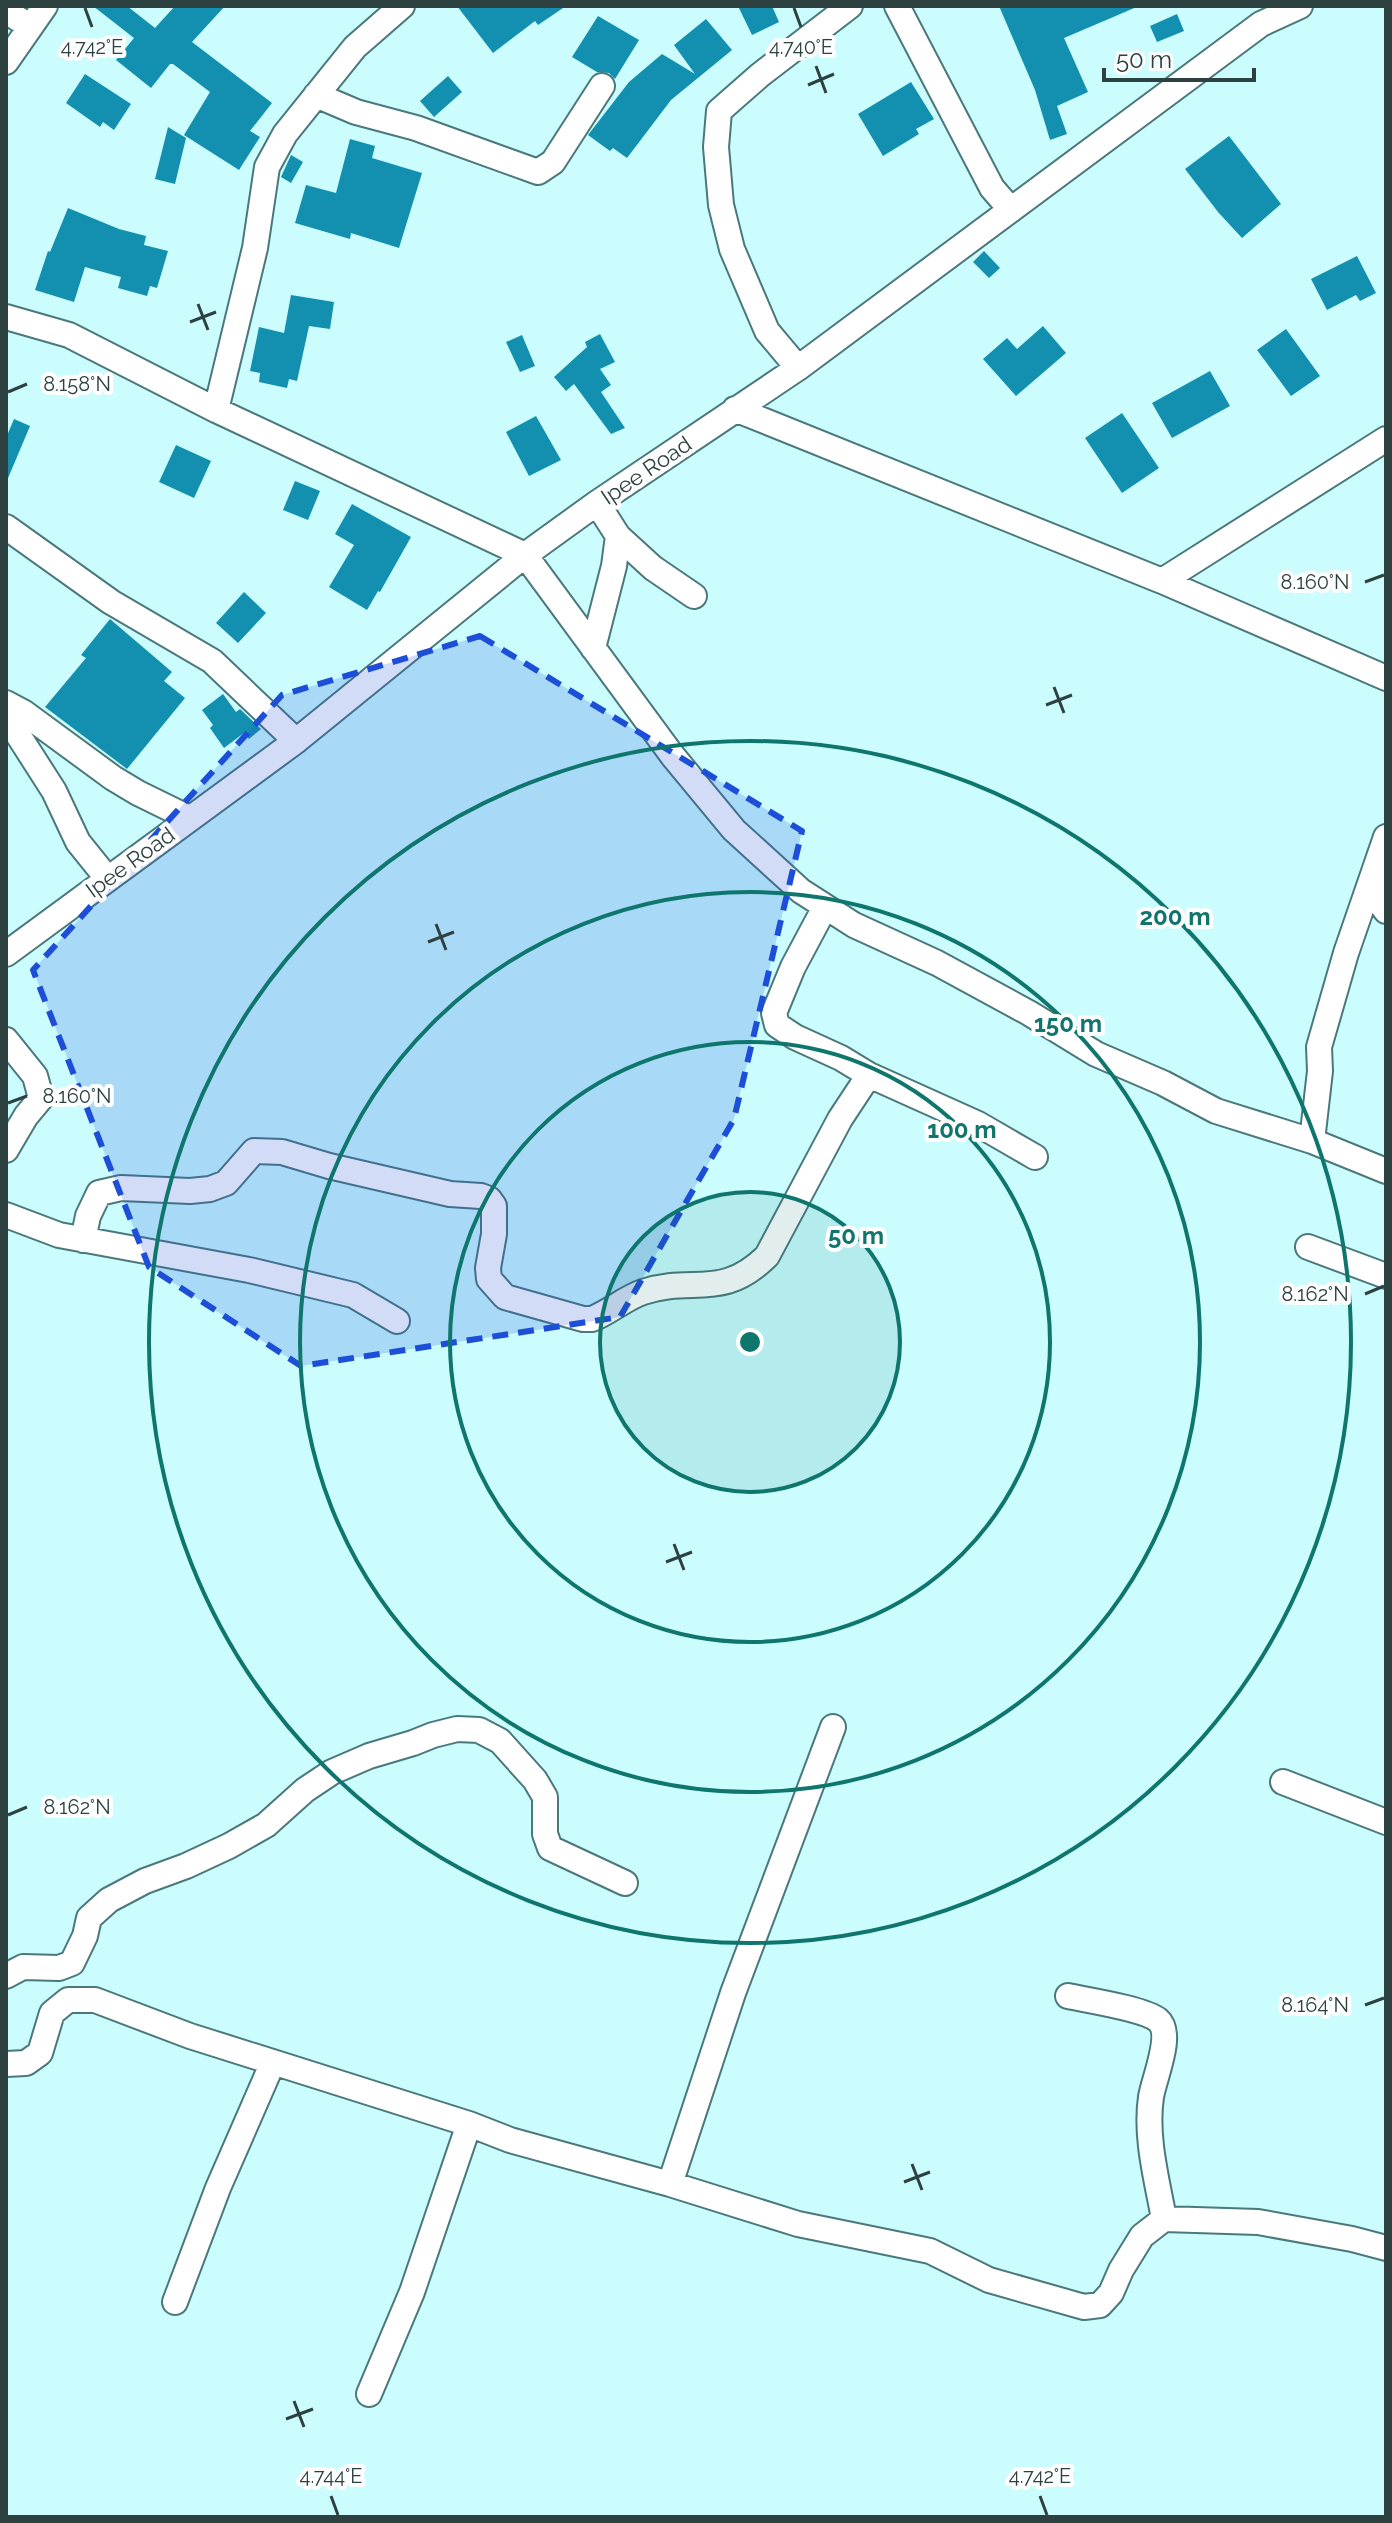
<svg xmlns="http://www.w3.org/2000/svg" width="1392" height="2523" viewBox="0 0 1392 2523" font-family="Raleway,sans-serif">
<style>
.building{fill:#1390b0}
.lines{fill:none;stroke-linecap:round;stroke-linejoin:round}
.street-casing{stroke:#4b787a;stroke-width:28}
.street{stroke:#fff;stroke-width:24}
.marked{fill:#1d4ed8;fill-opacity:0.2;stroke:#1d4ed8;stroke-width:6;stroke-dasharray:16 10;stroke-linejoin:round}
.ticks{fill:none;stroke:#2d4141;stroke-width:3}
.ring{fill:none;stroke:#0f766e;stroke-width:4}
.labels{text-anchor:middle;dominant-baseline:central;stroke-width:8;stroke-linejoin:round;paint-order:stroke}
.street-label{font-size:22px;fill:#2d4141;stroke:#fefefe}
.ticks-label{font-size:20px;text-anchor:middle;fill:#2d4141;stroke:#fefefe;stroke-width:8;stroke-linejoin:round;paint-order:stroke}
.centre{fill:#0f766e;stroke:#fefefe;stroke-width:4}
.ring-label{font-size:24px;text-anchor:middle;font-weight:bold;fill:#0f766e;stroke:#fefefe;stroke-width:8;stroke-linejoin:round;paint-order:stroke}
</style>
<rect width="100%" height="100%" fill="#cbfcfe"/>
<!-- building -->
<path class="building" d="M93 6H127L155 28 175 6H225L192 42 272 103 250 131 260 137 239 170 184 135 210 92 173 64H170L151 88 116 60 134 38Z
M457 6H566L538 25 535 21 493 53Z
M738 6H772L779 22 752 35Z
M999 6H1139L1064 38 1088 92 1057 106 1067 134 1050 140 1035 90Z
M1177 14 1184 31 1157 42 1150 26Z
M598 16 639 40 615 79 609 73 597 72 572 57Z
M706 19 732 50 671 100 627 158 613 148 610 151 588 135 629 82 662 54 695 74 674 45Z
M85 74 131 104 114 130 103 122 100 127 66 103Z
M448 76 462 92 434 117 420 101Z
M911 82 934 119 916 129 919 134 883 156 858 114Z
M168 127 186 138 175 184 155 179Z
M1229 136 1281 204 1242 238 1218 212 1185 169Z
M350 139 375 146 372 158 422 173 399 248 351 233 350 239 295 223 306 185 336 193Z
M291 155 303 162 291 183 281 177Z
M68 208 119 229 146 236 144 245 168 251 157 288 150 286 147 296 118 288 121 277 85 267 74 302 35 290 48 251 50 252Z
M984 251 1000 268 989 278 973 262Z
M1357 256 1376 293 1360 301 1356 295 1327 310 1311 279Z
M291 295 334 302 330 329 309 326 297 381 289 379 287 388 259 382 260 373 250 371 259 327 284 333Z
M1043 326 1066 353 1016 396 983 359 1007 338 1017 349Z
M1286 329 1320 376 1291 396 1257 350Z
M600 334 615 362 600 369 611 385 601 392 625 428 611 434 574 384 566 391 554 377 587 347 585 342Z
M522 335 535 366 520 372 506 342Z
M1210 371 1230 406 1172 438 1152 403Z
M1122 413 1159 468 1122 493 1085 438Z
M536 416 561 460 529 476 506 432Z
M14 419 30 426 6 483V438Z
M176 445 211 461 194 498 159 482Z
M295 481 320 491 308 520 283 510Z
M352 504 411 537 380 592 378 591 367 610 329 587 354 545 335 534Z
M244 592 266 613 238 643 216 623Z
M110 619 172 672 164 681 185 698 127 769 45 707 86 658 81 655Z
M223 694 236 712 240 709 261 729 249 739 244 733 224 748 210 728 213 725 202 710Z"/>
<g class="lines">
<defs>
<path id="street" d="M897 6 992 188 1011 210
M6 11 29 26
M6 62 45 6
M316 95 356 112 416 128 538 172 553 162 602 86
M6 317 69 335 216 410 525 555 672 755 734 830 801 891 854 925 937 963 1029 1013 1096 1054 1163 1083 1216 1111 1312 1141
M798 368 767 331 732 249 721 205 716 147 719 111 760 75 850 6
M735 409 1162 581 1386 678
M216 410 255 248 267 167 285 134 355 47 402 6
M597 503 618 536 653 568 694 596
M6 527 111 602 212 661 296 741
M1162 581 1386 439
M593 648 614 566 618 536
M6 703 23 712 113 778 138 793 189 818
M6 716 54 791 78 842 107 878
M1386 837 1346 953 1319 1047 1320 1071 1312 1141 1386 1171
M1386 886 1379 888 1378 900 1386 911
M825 907 793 967 774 1013 777 1025 795 1037 841 1058 869 1075 978 1124 1035 1157
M6 954 296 741 525 555 597 503 798 368 1261 24 1300 6
M6 1040 35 1076 41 1098 26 1116 6 1150
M6 1215 59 1235 249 1270 353 1295 397 1321
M83 1240 88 1216 99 1193 121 1188 190 1191 210 1189 226 1183 254 1151 282 1152 329 1166 450 1194 481 1196 489 1199 494 1206V1234L488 1268 489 1279 505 1297 583 1319H592C610 1312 625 1298 643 1292 693 1275 721 1301 767 1256L840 1119 869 1075
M1308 1247 1386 1276
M1283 1782 1386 1822
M6 1976 23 1967 59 1968 72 1963 85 1936 89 1918 109 1900 145 1881 186 1866 229 1846 266 1825 305 1790 332 1772 369 1756 413 1743 433 1735 457 1729 479 1730 500 1741 535 1780 545 1797V1834L550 1848 625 1883
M1068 1996C1087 2000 1145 2009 1158 2020 1174 2034 1154 2078 1151 2097 1145 2137 1157 2180 1164 2219
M6 2064 26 2063 40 2053 52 2013 68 2000H95L190 2036 469 2124 510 2140 670 2184 798 2224 930 2251 989 2280 1084 2307 1100 2305 1111 2293 1121 2270 1142 2236 1164 2219 1258 2222 1352 2239 1386 2248
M670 2184 733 1993 833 1727
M175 2302 218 2188 273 2062
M369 2394 412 2292 469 2124"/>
</defs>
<!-- street casing -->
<use href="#street" class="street-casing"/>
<!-- street -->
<use href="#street" class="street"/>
</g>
<!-- marked area -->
<path class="marked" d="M480 636 802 831 734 1119 620 1317 301 1366 149 1267 33 970 282 695Z"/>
<!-- ticks -->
<path class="ticks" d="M85 8 92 27M794 8 801 27M816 66 826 93M808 85 834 74M198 304 208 330M190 322 216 312M8 392 27 384M1365 582 1384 575M1054 687 1064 713M1046 705 1072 695M436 924 446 950M428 942 454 932M8 1103 27 1096M1365 1294 1384 1286M674 1544 684 1570M666 1562 692 1552M8 1815 27 1807M1365 2005 1384 1998M912 2164 922 2190M904 2182 930 2172M294 2401 304 2427M286 2419 313 2409M331 2496 338 2515M1040 2496 1047 2515"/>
<!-- distance rings -->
<circle cx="750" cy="1342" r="150" fill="#0f766e" fill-opacity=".12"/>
<g class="ring">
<circle cx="750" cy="1342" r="150"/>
<circle cx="750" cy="1342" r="300"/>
<circle cx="750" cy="1342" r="450"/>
<circle cx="750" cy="1342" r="601"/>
</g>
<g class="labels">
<!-- street labels -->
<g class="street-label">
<text transform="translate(646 470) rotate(-34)">Ipee Road</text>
<text transform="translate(130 862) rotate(-36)">Ipee Road</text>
</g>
</g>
<g class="ticks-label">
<text x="801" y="54">4.740°E</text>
<text x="92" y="54">4.742°E</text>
<text x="77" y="391">8.158°N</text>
<text x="1315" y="589">8.160°N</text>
<text x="77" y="1103">8.160°N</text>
<text x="1315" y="1301">8.162°N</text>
<text x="77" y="1814">8.162°N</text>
<text x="1315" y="2012">8.164°N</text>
<text x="331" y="2483">4.744°E</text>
<text x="1040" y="2483">4.742°E</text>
</g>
<circle cx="750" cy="1342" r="12" class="centre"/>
<g class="ring-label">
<text x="1175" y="925">200 m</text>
<text x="1068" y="1032">150 m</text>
<text x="962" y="1138">100 m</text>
<text x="856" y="1244">50 m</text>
</g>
<!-- border -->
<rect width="1392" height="2523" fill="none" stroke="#2d4141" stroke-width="16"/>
<!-- scale -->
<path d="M1104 68v12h150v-12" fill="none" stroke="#2d4141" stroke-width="4"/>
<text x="1116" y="68" font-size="24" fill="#2d4141" stroke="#fefefe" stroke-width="6" paint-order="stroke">50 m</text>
</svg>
